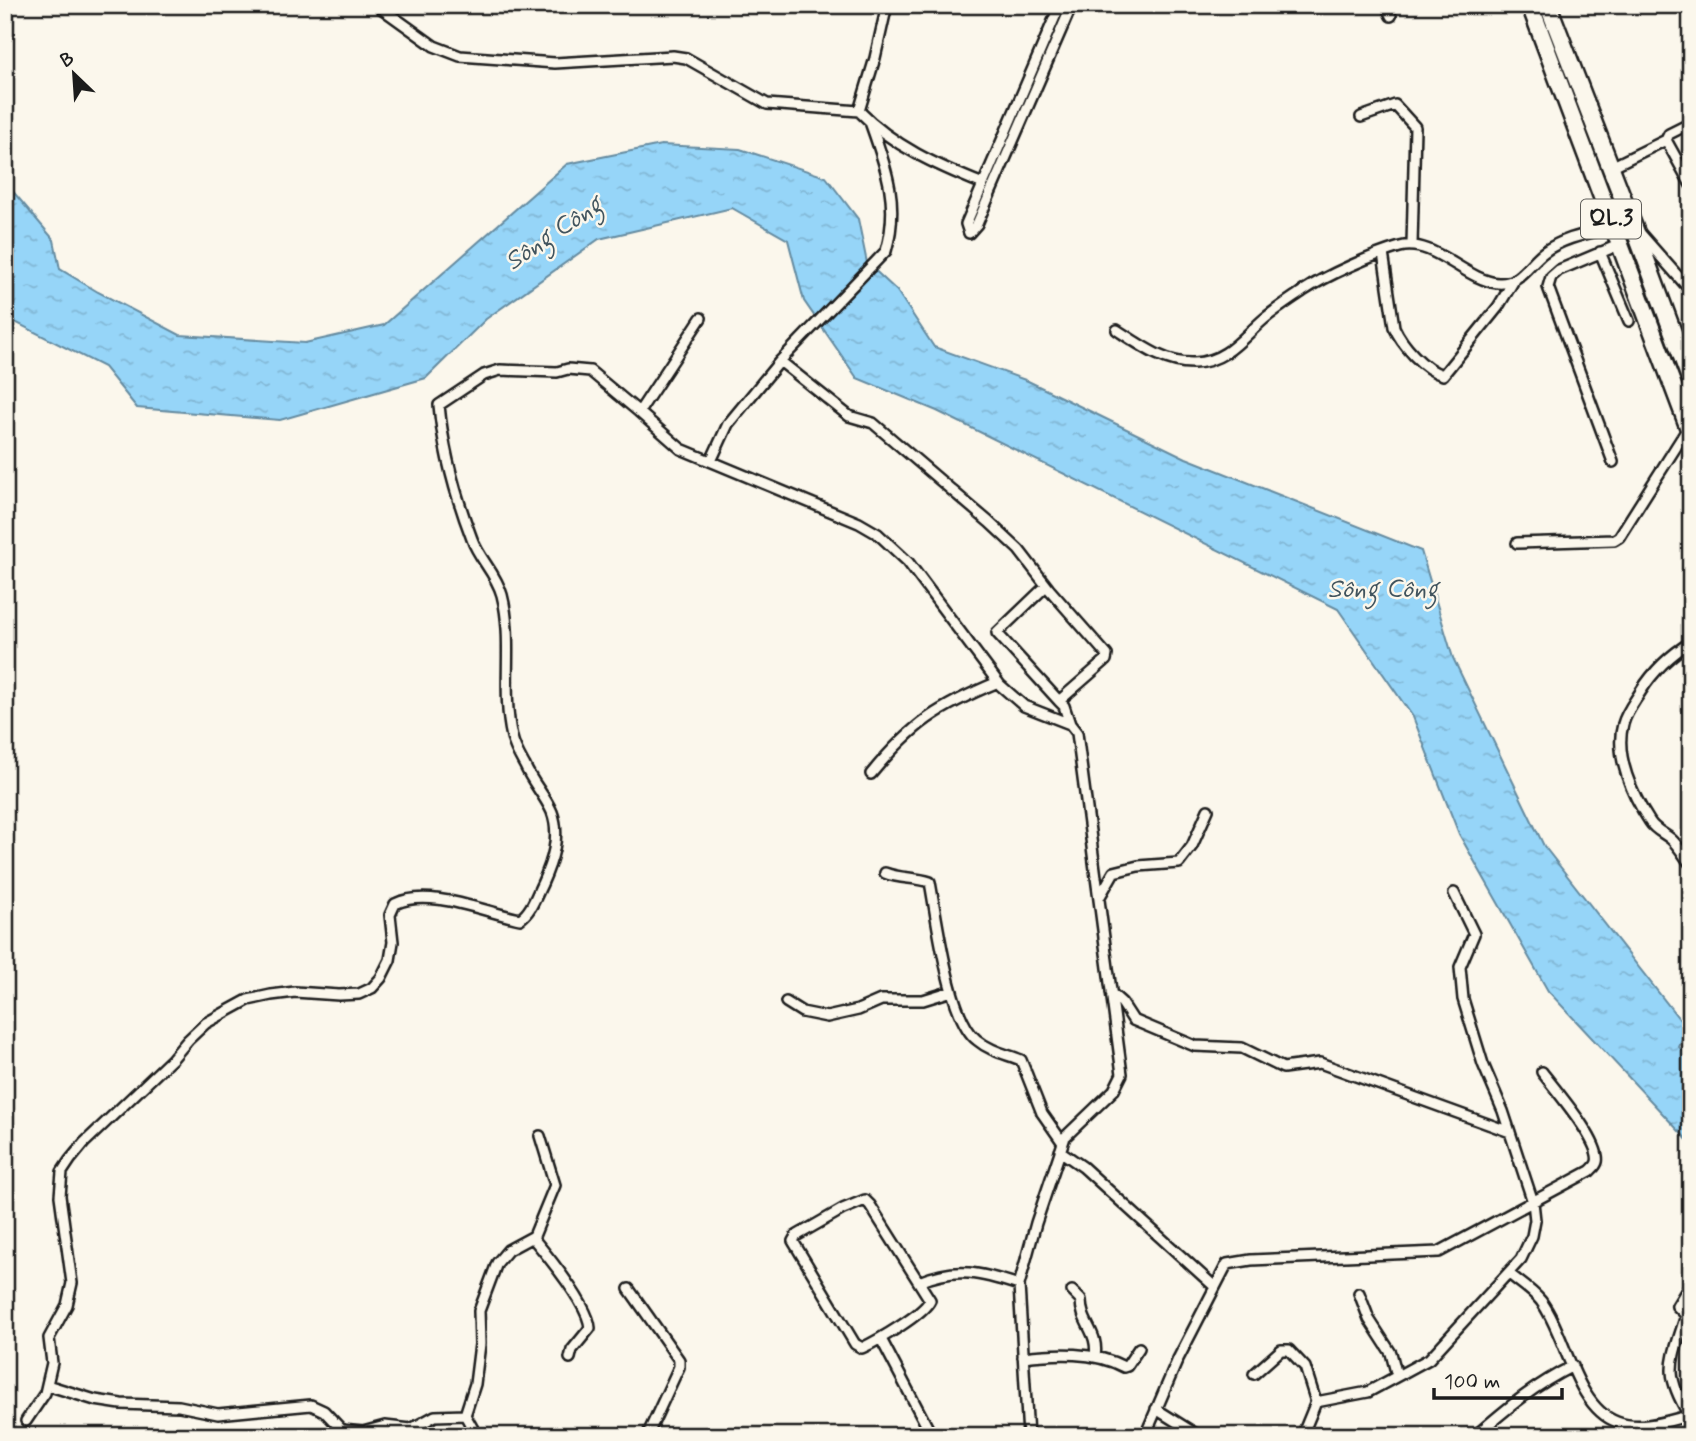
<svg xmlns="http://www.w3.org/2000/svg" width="1696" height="1441" viewBox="0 0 1696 1441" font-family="Mynerve,sans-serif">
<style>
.water{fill:url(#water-ripples);stroke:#658ba0;stroke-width:2}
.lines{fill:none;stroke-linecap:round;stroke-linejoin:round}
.street-casing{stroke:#1c1c1c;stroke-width:14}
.highway-casing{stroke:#1c1c1c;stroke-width:21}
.street{stroke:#fbf7ec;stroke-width:9}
.highway{stroke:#fbf7ec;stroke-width:16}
.labels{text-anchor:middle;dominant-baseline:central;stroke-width:5;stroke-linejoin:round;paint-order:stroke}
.shield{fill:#fbf7ec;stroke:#5f5e5a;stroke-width:2}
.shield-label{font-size:23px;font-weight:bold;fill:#1c1c1c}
.water-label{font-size:26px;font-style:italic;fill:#41545e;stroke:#fbf7ec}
</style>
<defs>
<pattern id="water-ripples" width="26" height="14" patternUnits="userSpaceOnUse" patternTransform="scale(1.75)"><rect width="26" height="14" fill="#96d5f8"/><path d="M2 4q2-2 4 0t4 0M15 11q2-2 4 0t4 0" fill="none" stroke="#81b6d4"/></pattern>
</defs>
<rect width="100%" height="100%" fill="#fbf7ec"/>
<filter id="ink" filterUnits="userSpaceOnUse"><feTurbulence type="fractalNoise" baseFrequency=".0143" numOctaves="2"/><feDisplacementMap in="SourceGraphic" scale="14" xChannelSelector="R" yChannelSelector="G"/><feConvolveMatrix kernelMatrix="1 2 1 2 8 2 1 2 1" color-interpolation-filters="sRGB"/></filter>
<g filter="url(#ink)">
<!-- water -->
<path class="water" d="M661 145 740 149 826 177 858 219 867 263 897 291 934 347 1028 381 1186 458 1421 551 1453 658 1544 846 1687 1029 1679 1047 1691 1058V1144L1548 991 1459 834 1413 717 1338 609 937 411 857 378 804 301 788 240 732 208 599 239 486 319 426 378 280 420 137 408 104 367 5 317V182L54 240 60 269 98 292 180 335 305 343 384 325 567 164Z"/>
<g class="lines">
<defs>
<path id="street" d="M377 5 434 46 460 56 555 63 673 56 686 58 767 104 859 111 875 58 887 5
M1060 5 966 224 969 233 977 224 1072 5
M1386 5 1391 16
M859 111C893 146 938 166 983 184
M1361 117 1395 105 1415 127 1412 245
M1691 123 1669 134 1666 140 1691 185
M1611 167 1666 140
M1639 232 1691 291
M1600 252 1629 321
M1383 253 1394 327C1402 345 1424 370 1443 375L1498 307 1513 282
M701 318 639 412 681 449 859 523 878 534 908 562 1000 685 1024 706 1070 724 1077 733 1122 1074 1114 1090 1065 1137 1036 1223 1019 1285 1028 1436
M1117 330C1140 345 1165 364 1194 363 1226 362 1242 338 1264 319 1276 309 1290 300 1303 291 1327 275 1372 255 1400 247 1433 238 1465 280 1498 283 1519 285 1529 263 1544 252 1564 237 1591 233 1614 227
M780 361 886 251C900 203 886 167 870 122
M711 461 728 424 780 361 849 416 873 423 989 522 1019 550 1049 589 1107 655 1106 660 1059 701 1064 706 1070 724
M1613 462 1548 287 1551 277 1559 270 1621 244
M1517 543 1614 540 1619 537 1688 428
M1046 586 997 633 1059 701
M1691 642C1670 655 1654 670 1641 691 1635 701 1626 712 1623 724 1614 756 1633 796 1650 822 1655 830 1664 833 1671 839 1679 846 1684 856 1691 865
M871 774C913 723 938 707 998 682
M885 873C900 879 914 877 930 882 937 919 949 1019 977 1040 990 1051 1006 1054 1021 1060L1042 1113 1063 1143
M1099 898 1114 872 1138 866 1179 863 1192 846 1208 810
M1111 993 1122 1003 1133 1020 1195 1046 1242 1048 1283 1068 1320 1063 1510 1132
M786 1002 802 1012 827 1017 858 1010 881 1000H923L952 991
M1060 1151 1083 1167 1215 1287
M865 1200 870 1205 930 1300C924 1314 877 1341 862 1348L855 1344 793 1241 796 1236 843 1209Z
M532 1237C547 1255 589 1306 590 1328L572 1350 570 1358
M1508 1273C1519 1282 1532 1290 1541 1301 1566 1334 1575 1407 1617 1422 1641 1431 1667 1421 1691 1415
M919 1282C957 1266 981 1273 1019 1285
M629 1289 679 1360V1367L647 1436
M1072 1291 1081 1300C1081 1325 1099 1331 1095 1357
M1359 1293 1369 1319 1391 1353 1397 1376
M881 1339 932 1436
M1023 1357C1056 1353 1094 1351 1124 1367L1127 1366 1139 1348
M1254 1374 1281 1350H1289L1305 1367 1316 1402
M47 1385 95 1400 121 1404 179 1406 218 1414 311 1405 324 1411 342 1430 363 1432 385 1426 411 1429 435 1416 465 1415
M1156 1409 1199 1436
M1689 1415C1662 1371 1672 1362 1686 1315L1677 1306 1691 1283
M26 1421 45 1393 52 1363 49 1338 67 1305 72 1283 60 1196 62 1172 70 1160 84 1143 172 1059 188 1040 206 1023 226 1012 248 1000 271 995 295 992 339 995 359 994 372 988 381 978 390 960 393 942 390 915 395 904C429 887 484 912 520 919 531 912 536 896 542 884 552 862 561 836 552 812 545 796 532 782 525 766 520 757 514 747 512 737 501 690 514 641 502 595 496 573 479 559 472 539 456 497 443 449 439 405L484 375 500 370 557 372 568 369 590 371 639 412
M477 1436 465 1415 475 1384 480 1344 479 1311 497 1263 508 1250 534 1236 555 1185 540 1136
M1145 1436 1178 1359 1227 1264 1251 1260 1439 1252 1590 1171C1593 1168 1596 1166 1597 1162 1602 1143 1554 1088 1542 1072
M1302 1436 1316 1402 1368 1392 1429 1359 1521 1259 1532 1236 1535 1220 1533 1202 1503 1111 1483 1064 1463 999 1460 967 1474 934 1454 893
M1475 1436C1506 1409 1536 1384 1573 1366"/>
<path id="highway" d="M1530 5 1691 434
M1548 5 1635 230 1691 381"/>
</defs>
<!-- street casing -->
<use href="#street" class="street-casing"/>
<!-- highway casing -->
<use href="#highway" class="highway-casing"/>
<!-- street -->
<use href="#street" class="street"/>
<!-- highway -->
<use href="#highway" class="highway"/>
</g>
</g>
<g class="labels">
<!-- shield labels -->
<rect class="shield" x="1581" y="199.5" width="60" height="39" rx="5"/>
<g class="shield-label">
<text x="1611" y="219">QL.3</text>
</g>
<!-- water labels -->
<g class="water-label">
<text transform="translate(554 234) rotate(-34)">Sông Công</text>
<text x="1383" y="590">Sông Công</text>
</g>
</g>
<!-- margin -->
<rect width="1696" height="1441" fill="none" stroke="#fbf7ec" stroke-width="28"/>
<rect x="14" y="14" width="1668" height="1413" fill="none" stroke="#1c1c1c" stroke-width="2.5" filter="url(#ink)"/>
<!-- north arrow -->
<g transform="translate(74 74) rotate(335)" stroke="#fbf7ec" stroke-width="5" paint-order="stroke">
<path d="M0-5L12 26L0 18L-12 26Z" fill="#1c1c1c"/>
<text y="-10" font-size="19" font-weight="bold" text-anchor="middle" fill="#1c1c1c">B</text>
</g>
<!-- scale -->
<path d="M1434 1388v10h128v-10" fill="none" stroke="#1c1c1c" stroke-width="3.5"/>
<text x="1444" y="1388" font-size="21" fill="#1c1c1c" stroke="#fbf7ec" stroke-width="5" paint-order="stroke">100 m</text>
</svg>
